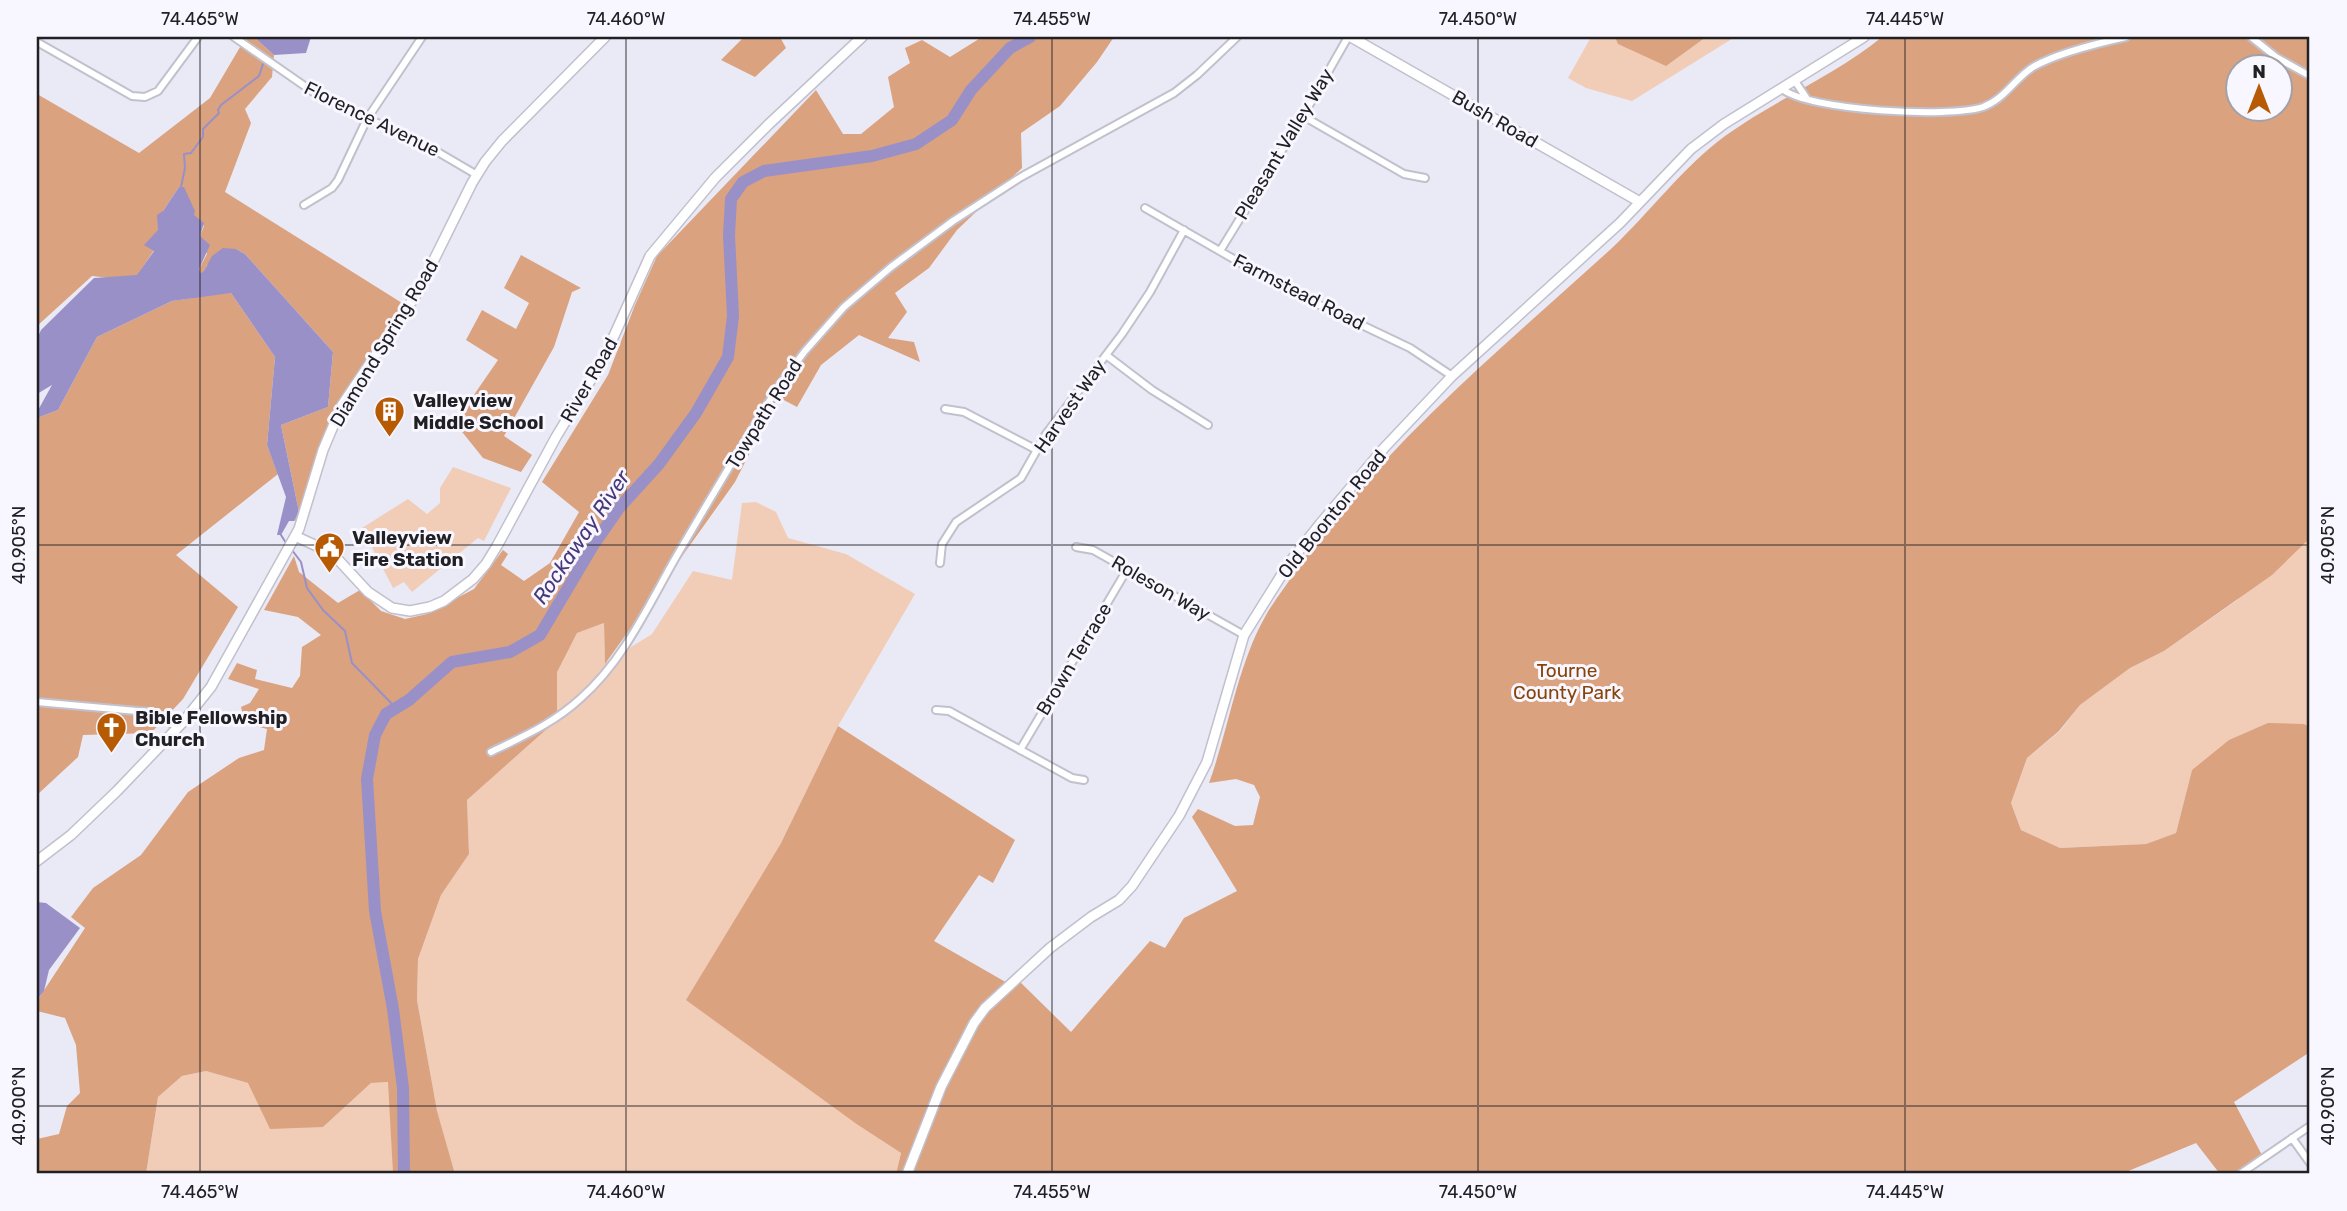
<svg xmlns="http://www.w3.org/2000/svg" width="2347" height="1211" viewBox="0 0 2347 1211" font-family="Rubik,sans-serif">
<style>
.green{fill:#f1cdb8}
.forest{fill:#daa27f;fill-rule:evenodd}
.water{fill:#9990c8}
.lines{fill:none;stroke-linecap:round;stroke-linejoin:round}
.stream{stroke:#9990c8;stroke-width:2}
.river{stroke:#9990c8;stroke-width:12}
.street-casing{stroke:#c1c0cd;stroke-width:10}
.secondary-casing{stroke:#c1c0cd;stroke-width:12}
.street{stroke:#fff;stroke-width:6}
.secondary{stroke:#fff;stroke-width:9}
.ticks{fill:none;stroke:#212125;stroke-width:2;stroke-opacity:0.45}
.labels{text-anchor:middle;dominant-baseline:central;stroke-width:6;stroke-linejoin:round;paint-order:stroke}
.street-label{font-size:19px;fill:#212125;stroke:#f8f7ff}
.poi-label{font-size:19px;font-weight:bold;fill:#212125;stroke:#f8f7ff;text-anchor:start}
.park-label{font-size:19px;fill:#874309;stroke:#f8f7ff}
.water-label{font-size:21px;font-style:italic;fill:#47377b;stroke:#f8f7ff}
.neatline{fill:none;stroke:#212125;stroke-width:2.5}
.ticks-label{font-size:18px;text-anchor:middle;fill:#212125}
</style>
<rect width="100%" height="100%" fill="#eae9f6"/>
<!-- green -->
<path class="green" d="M1591 37H1735L1632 101 1586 88 1568 78Z
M453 467 511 488 484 541 478 538 412 592 404 582 393 588 362 528 408 499 427 514 440 503V488Z
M756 502 776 512 788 538 846 554 915 594 838 726 780 845 858 1125 901 1153 896 1174H455L437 1112 417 1000 418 959 441 895 469 854 467 800 557 720 556 671 577 633 604 623 605 663 652 634 693 571 732 580 742 503Z
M2310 538V727L2304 724 2192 770 2176 833 2146 844 2060 848 2021 830 2011 803 2027 758 2060 731 2080 705 2130 668 2164 651 2236 601Z
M206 1071 248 1083 323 1127 371 1083 389 1082 393 1174H146L158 1097 182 1076Z"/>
<!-- forest -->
<path class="forest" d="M246 37H254L274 55 272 77 245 109 251 123 225 192 410 308 341 409 301 520 294 521 299 512 281 425 328 407 333 352 245 254 236 249 207 265 204 272 201 273 199 269 207 254 200 236 204 226 193 215 194 211 183 187H179L163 211 154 250 137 276 110 278 92 276 37 326V94L139 153 210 98Z
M744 37H780L786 48 755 77 721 60Z
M982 37H1114L1097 62 1060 106 1021 133 1022 168 957 230 929 268 895 293 907 312 888 338 914 342 920 362 859 335 821 365 797 407 778 397 735 482 605 664 604 623 577 633 557 672V720L467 800 469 854 441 895 418 959 417 1000 437 1111 455 1174H393L388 1082 371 1083 323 1127 270 1129 248 1083 206 1071 182 1076 158 1097 146 1174H37V1139L59 1134 67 1106 80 1093 76 1045 65 1018 37 1011V1001L85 928 71 917 93 888 141 855 188 792 239 758 264 750 267 729 245 723 241 707 250 703 259 689 228 679 237 663 257 670 255 679 292 688 300 676 302 647 321 635 298 617 264 610 294 556 299 572 338 603 360 590 381 611 405 619 427 614 474 589 503 550 508 554 501 565 524 581 550 563 579 512 542 482 608 375 635 305 657 256 816 90 843 134H861L894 107 888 77 910 63 905 48 922 40 950 57Z
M1615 37H1706L1666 66 1618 44Z
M1882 37H2310V538L2272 575 2164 651 2130 668 2080 705 2059 731 2027 758 2011 803 2021 830 2060 848 2146 844 2176 833 2192 770 2229 740 2268 723 2304 724 2310 727V1052L2234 1102 2263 1157 2238 1174H2220L2196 1143 2121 1174H896L901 1153 858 1125 686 1000 780 845 838 726 1015 840 993 883 979 875 934 941 1009 984 1017 979 1071 1032 1150 941 1165 948 1184 918 1237 891 1192 817 1198 809 1235 826 1253 825 1260 797 1254 785 1236 779 1209 783C1228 731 1238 664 1265 617 1273 602 1285 588 1294 573 1380 447 1500 350 1612 248 1650 212 1683 167 1725 136 1775 100 1834 76 1882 37ZM2238 66H2280V108H2238Z
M521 255 581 288 572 292 554 347 504 436 532 455 521 472 483 458 459 428 469 402 498 360 466 340 482 310 516 329 529 303 504 288Z
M231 293 275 357 267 445 278 474 176 555 238 607 183 699 151 733 83 735 78 757 37 795V418L58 410 97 337 172 301 192 298 197 294Z"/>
<!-- water -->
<path class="water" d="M254 37H311L306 53 274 55Z
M179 187H184L195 211 194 215 204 223 200 236 210 245 199 269 201 273 204 271 212 256 223 248 236 249 245 254 333 352 328 407 281 425 299 512 294 521H289L281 535H277L286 497 267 445 275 357 231 293 172 301 97 337 58 410 37 418V412L52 385 37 394V339L41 330 94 278 137 275 154 251 144 245 158 230 157 215 163 211Z
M37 902 46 903 80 928 49 970 44 991 37 1000Z"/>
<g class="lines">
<!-- stream -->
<path class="stream" d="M181 187 185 168 184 154 191 153 203 137V129L219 113 218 110 221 105 259 76 263 64
M281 535 286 543
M292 550 301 562 307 588 323 610 345 631 352 663 395 707"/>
<!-- river -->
<path class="river" d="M404 1174 403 1088 393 1009 375 911 367 779 375 735 386 714 409 700 452 662 510 652 540 635 594 544 619 508 659 464 696 413 728 357 733 316 729 235 731 199 743 182 764 171 872 156 916 144 952 120 971 90 1010 48 1030 37"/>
<defs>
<path id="street" d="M234 37 319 96 431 148 477 175
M2251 37 2276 57 2310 76
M37 42 132 96 145 97 158 91 198 37
M1795 81 1807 99
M1782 89C1810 111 1949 118 1983 107 2005 99 2015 78 2033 67 2057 53 2099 43 2126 37
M1303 116 1404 174 1425 178
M304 205 332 188 338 180 367 119 422 37
M1145 208 1284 288 1410 348 1452 376
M1220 251 1303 116 1348 37
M1106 355 1152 390 1208 425
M945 409 964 412 1037 450
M1076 547 1093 550 1244 635
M940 563 942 544 956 522 1021 478 1046 434 1122 334 1150 292 1184 230
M37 702 148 712 159 715 178 728
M936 710 949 711 1072 778 1084 780
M1020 750 1128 568
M491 752C524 736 554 723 581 698 624 660 648 606 676 557 710 499 744 441 780 384L805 351 844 307 891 267 953 221 1021 177 1174 93 1197 75 1237 37
M2292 1138 2310 1163
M2240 1174 2310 1126"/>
<path id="secondary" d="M1351 37 1640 202
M295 536 332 553 368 592 392 608 410 611 430 607 444 601 473 579 486 564 497 546 556 437 604 358 650 256 715 178 769 124 862 37
M37 861 71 835 117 791 183 722 211 687 299 529 323 450 342 405 418 292 472 183 485 162 502 141 605 37
M907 1174 941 1087 974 1023 985 1008 1050 948 1091 917 1119 900 1132 886 1179 816 1207 762 1244 635 1289 563 1320 524 1384 448 1452 376 1620 223 1691 149 1724 124 1864 37"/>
</defs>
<!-- street casing -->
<use href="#street" class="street-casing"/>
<!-- secondary casing -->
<use href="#secondary" class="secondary-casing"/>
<!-- street -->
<use href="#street" class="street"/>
<!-- secondary -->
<use href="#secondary" class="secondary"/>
</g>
<!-- ticks -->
<path class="ticks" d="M200 37V1174M626 37V1174M1052 37V1174M1478 37V1174M1905 37V1174M37 545H2310M37 1106H2310"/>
<!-- icons -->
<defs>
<symbol id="building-pin" viewBox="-11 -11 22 30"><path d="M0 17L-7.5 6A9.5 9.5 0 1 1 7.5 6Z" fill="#b75a04" stroke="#f8f7ff"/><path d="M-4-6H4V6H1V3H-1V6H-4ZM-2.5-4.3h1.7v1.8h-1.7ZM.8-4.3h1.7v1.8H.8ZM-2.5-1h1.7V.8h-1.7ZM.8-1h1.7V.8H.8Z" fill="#fff"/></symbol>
<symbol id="civic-pin" viewBox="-11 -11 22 30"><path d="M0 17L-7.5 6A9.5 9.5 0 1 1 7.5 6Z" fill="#b75a04" stroke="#f8f7ff"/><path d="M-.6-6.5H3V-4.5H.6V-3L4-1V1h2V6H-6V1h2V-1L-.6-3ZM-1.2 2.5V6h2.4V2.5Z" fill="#fff"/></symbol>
<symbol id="church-pin" viewBox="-11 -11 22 30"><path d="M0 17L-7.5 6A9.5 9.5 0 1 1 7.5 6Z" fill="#b75a04" stroke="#f8f7ff"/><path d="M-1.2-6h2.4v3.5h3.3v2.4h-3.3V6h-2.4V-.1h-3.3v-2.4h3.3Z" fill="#fff"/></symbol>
</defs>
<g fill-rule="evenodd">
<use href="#building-pin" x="372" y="394" width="35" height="47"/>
<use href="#civic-pin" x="312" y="530" width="35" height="47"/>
<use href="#church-pin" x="94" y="710" width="35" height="47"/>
</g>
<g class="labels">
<!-- street labels -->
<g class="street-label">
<text transform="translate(372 119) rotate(26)">Florence Avenue</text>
<text transform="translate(1495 119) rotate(30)">Bush Road</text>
<text transform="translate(1284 144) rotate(-59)">Pleasant Valley Way</text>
<text transform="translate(1299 292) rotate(27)">Farmstead Road</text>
<text transform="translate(384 343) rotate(-59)">Diamond Spring Road</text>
<text transform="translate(589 380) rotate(-60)">River Road</text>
<text transform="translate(1070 406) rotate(-55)">Harvest Way</text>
<text transform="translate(764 414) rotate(-58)">Towpath Road</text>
<text transform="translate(1332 514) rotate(-51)">Old Boonton Road</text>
<text transform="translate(1161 588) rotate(30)">Roleson Way</text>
<text transform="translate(1074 659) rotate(-59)">Brown Terrace</text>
</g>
<!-- poi labels -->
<g class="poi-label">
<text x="413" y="400">Valleyview<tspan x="413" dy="22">Middle School</tspan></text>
<text x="352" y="537">Valleyview<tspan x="352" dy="22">Fire Station</tspan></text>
<text x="135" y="717">Bible Fellowship<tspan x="135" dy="22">Church</tspan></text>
</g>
<!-- park labels -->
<g class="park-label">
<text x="1567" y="670">Tourne<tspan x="1567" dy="22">County Park</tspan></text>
</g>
<!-- water labels -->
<g class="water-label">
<text transform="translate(581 537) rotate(-56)">Rockaway River</text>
</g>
</g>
<!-- border -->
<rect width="2347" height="1211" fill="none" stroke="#f8f7ff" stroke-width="77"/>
<!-- north arrow -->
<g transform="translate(2259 88)"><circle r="33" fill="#f8f7ff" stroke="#a2a1a8" stroke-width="2"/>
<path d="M0-5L12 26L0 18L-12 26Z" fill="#b75a04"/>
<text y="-10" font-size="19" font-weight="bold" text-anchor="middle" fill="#212125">N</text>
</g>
<rect x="38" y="38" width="2270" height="1134" class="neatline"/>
<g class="ticks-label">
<text x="200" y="25">74.465°W</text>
<text x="626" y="25">74.460°W</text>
<text x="1052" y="25">74.455°W</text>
<text x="1478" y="25">74.450°W</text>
<text x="1905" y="25">74.445°W</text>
<text transform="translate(19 545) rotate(-90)" y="6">40.905°N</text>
<text transform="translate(2328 545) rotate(-90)" y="6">40.905°N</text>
<text transform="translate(19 1106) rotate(-90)" y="6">40.900°N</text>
<text transform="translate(2328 1106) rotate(-90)" y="6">40.900°N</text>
<text x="200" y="1198">74.465°W</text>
<text x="626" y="1198">74.460°W</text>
<text x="1052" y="1198">74.455°W</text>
<text x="1478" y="1198">74.450°W</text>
<text x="1905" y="1198">74.445°W</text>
</g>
</svg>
